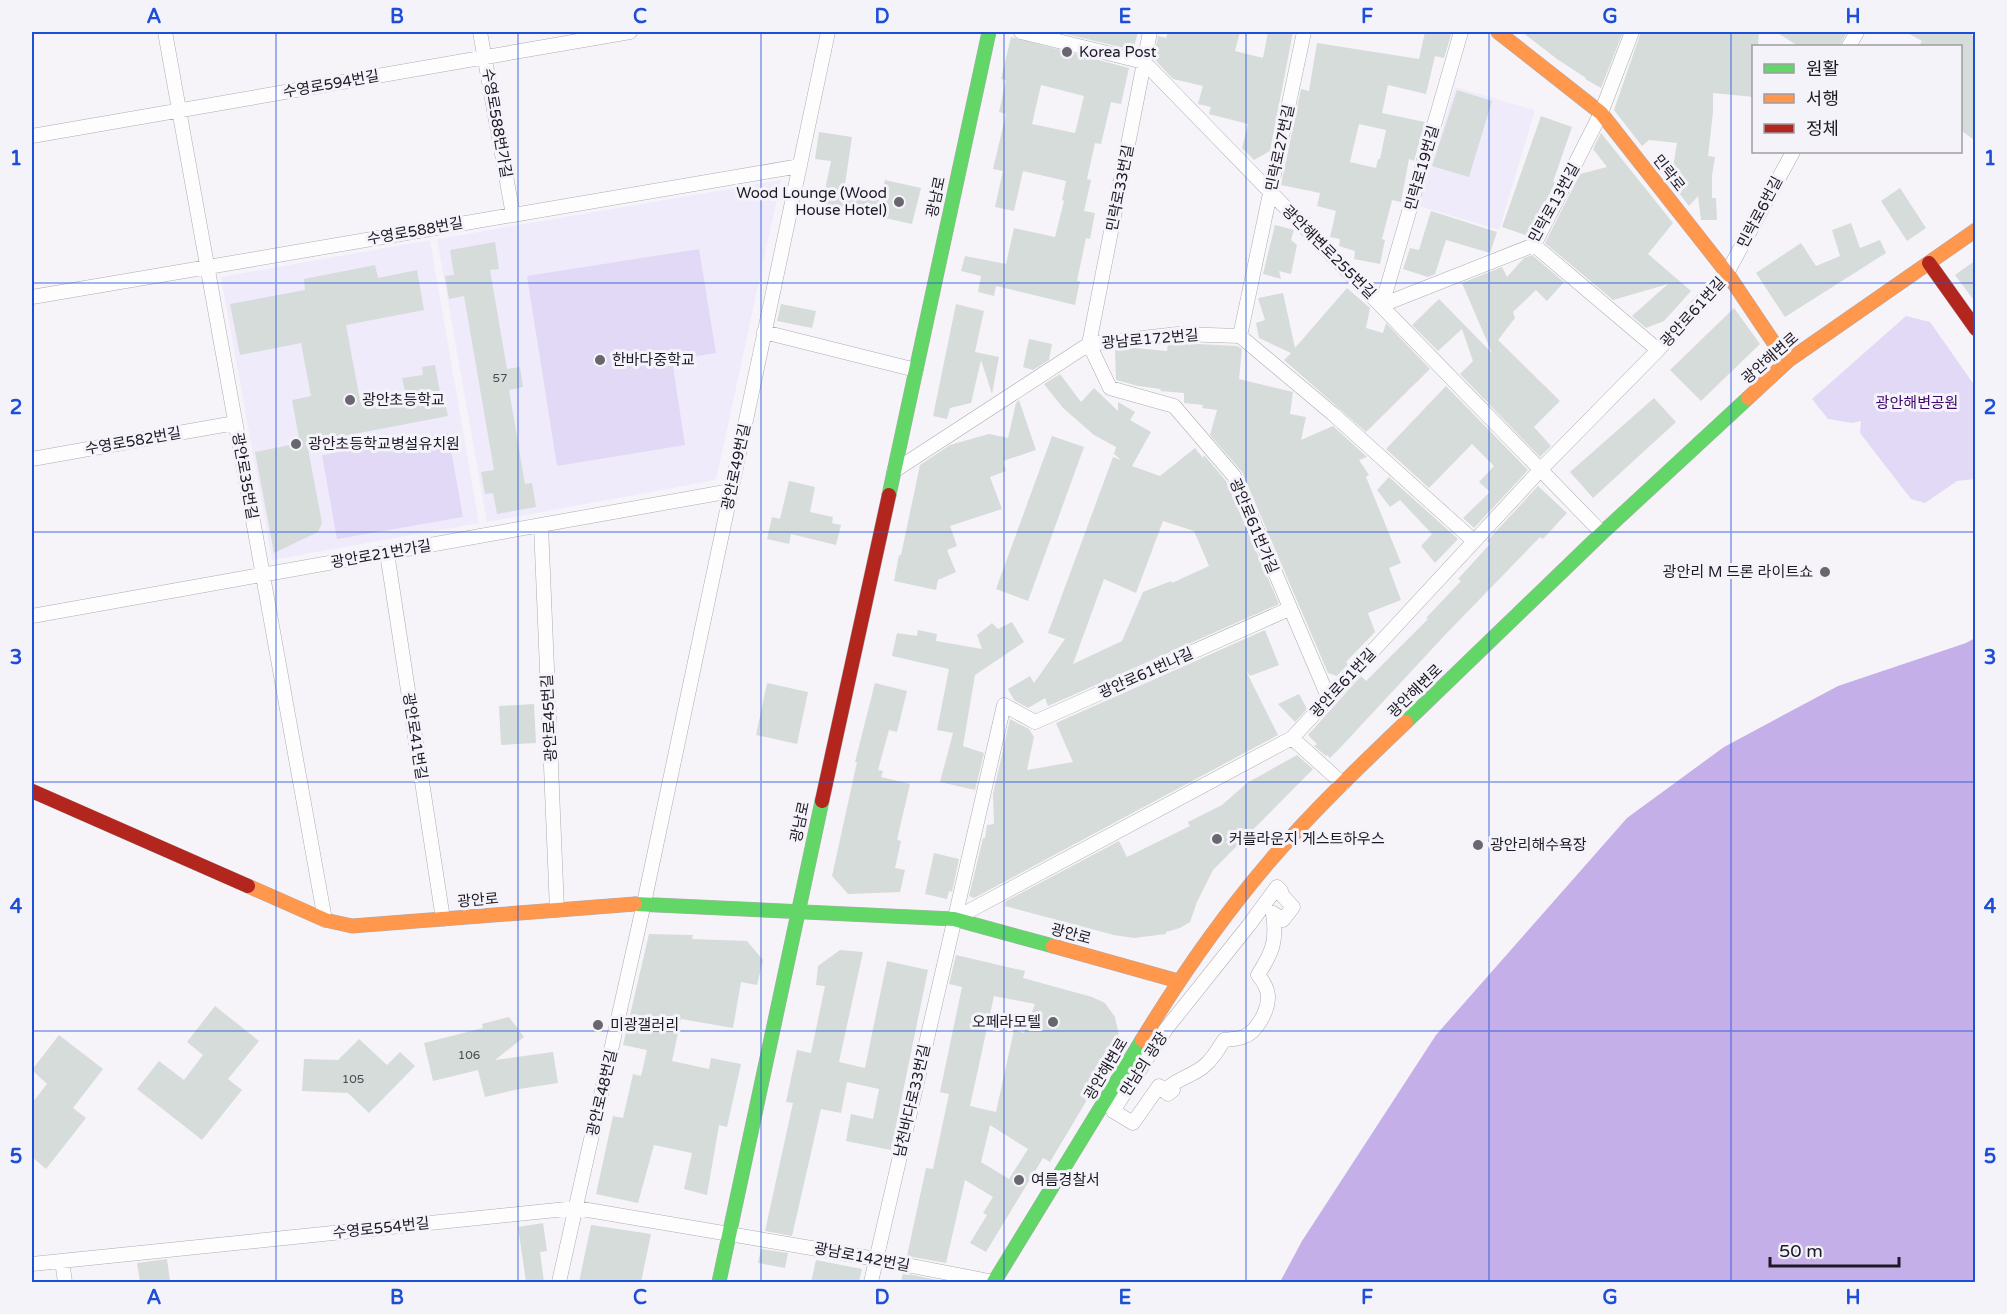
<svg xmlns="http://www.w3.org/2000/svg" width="2007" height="1314" viewBox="0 0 2007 1314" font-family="'Varela Round','Noto Sans KR',sans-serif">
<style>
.built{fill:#f0ebfb}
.green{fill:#e2d9f6}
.water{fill:#c4afe9}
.building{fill:#d5dcda;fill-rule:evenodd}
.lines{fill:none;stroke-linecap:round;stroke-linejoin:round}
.street-casing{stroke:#aeabb3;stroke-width:15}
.fast-casing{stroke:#aeabb3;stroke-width:15}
.slow-casing{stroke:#aeabb3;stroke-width:15}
.jam-casing{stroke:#aeabb3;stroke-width:15}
.street{stroke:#fefdfe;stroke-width:14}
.fast{stroke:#63d668;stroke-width:14}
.slow{stroke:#ff974d;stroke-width:14}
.jam{stroke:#b3261e;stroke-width:14}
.grid{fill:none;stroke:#1d4ed8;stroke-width:1.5;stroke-opacity:0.55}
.poi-dot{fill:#69666f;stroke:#f5f3fa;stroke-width:2}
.labels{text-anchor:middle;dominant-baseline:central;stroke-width:6;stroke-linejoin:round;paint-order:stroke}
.number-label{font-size:12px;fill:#4b4a52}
.poi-label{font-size:15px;fill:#1d1925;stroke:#f5f3fa;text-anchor:start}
.street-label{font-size:15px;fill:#1d1925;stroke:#f5f3fa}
.park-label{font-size:15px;fill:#3b076a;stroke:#f5f3fa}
.neatline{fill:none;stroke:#1d4ed8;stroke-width:2}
.grid-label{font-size:20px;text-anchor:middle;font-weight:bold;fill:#1d4ed8}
</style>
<rect width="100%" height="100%" fill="#f6f4f9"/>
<!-- built -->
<path class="built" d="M1455 87 1535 110 1499 230 1419 206Z
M781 180 716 480 487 522 437 239Z
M430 240 479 523 272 560 221 277Z"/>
<!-- green -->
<path class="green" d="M699 249 716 353 672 360 685 445 557 466 527 276Z
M1906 316 1930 322 1975 386V479L1957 481 1925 503 1911 499 1860 433 1861 421 1852 423 1828 419 1812 399Z
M448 433 463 517 337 539 322 455Z"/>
<!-- water -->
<path class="water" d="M1975 638V1282H1280L1302 1241 1436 1035 1627 818 1724 747 1838 686 1966 643Z"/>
<!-- building -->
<path class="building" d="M1057 32H1138L1133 50Z
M1168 32H1240L1235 51 1263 58 1268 32H1293L1270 151 1254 160 1242 148 1248 124 1209 114 1211 107 1198 104 1203 86 1173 79 1157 62 1154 57 1158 36 1166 38Z
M1425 32H1452L1444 58 1435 56 1426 94 1388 85 1382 113 1425 122 1414 161 1409 159 1401 202 1392 200 1382 239 1385 240 1380 264 1354 259 1355 251 1339 246 1340 239 1330 237 1336 211 1317 206 1320 193 1281 185 1301 89 1309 91 1317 43 1419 59ZM1359 124 1386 130 1380 159H1378L1376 168 1350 162Z
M1522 32H1623L1601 88 1585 79 1586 78 1557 59Z
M1641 32H1759L1758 46H1754V97L1713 93V112L1708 156 1715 157 1712 176V198H1716L1717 220H1701L1698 196 1689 206 1676 189 1679 169 1673 168 1677 143 1649 140 1642 146 1614 110Z
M1776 32H1847L1840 46H1798Z
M1906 32H1971L1976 44V141L1960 130V46H1919L1922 41Z
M1011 37 1129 68 1121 104 1111 102 1101 144 1095 143 1087 179 1091 180 1084 211 1095 213 1090 239 1086 238 1077 281H1080L1075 305 996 286 994 296 978 292 981 276 961 271 965 256 1006 264 1014 228 1055 237 1064 201 1062 200 1066 181 1023 171 1014 211 995 207 1003 171 993 169 1006 114 999 112 1006 80 1001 79ZM1041 85 1084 96 1075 133 1032 124Z
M1457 90 1492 101 1469 177 1432 166Z
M1541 116 1572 127 1553 182 1556 181 1528 236 1502 227Z
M819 132 852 137 845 184 882 192 885 180 921 188 912 224 822 204 831 161 815 159Z
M1601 133 1673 223 1648 254 1691 291 1664 321 1646 328 1632 316 1668 284 1613 300 1545 243 1580 174 1607 167 1593 149Z
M1900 188 1926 228 1907 241 1881 201Z
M1431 211 1497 232 1490 253 1446 240 1435 274 1428 277 1403 269 1410 248 1419 250Z
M1851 223 1860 248 1880 240 1886 253 1785 317 1756 273 1801 243 1816 266 1840 256 1832 230Z
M1275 225 1294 230 1291 240 1297 245 1291 274 1279 271 1281 279 1263 274Z
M495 242 499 269 490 270 507 369 520 367 523 387 509 390 525 484 532 483 536 507 497 514 493 493 485 494 481 472 494 470 464 296 449 299 445 276 454 275 450 250Z
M1532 255 1564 282 1547 301 1536 290 1513 312 1515 318 1498 340 1560 401 1534 427 1551 446 1540 457 1460 374 1473 361 1462 329 1438 351 1412 325 1439 299 1492 353 1462 283 1502 267 1507 277 1524 258Z
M1976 260V303L1955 275Z
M375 265 378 278 417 270 424 310 346 325 360 400 405 392 402 378 423 375 422 367 435 365 442 403H445L448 416 307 443 322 523 318 532 274 553 255 452 300 443 292 400 311 396 301 343 240 355 230 304 305 290 304 279Z
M1347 288 1370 308 1366 328 1383 333 1386 323 1430 369 1366 432 1284 360 1291 353 1259 338 1256 323 1265 320 1258 298 1283 293 1295 348Z
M781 304 816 311 812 328 777 321Z
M956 304 984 311 975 352 999 357 992 394 981 360 971 403 950 408 947 419 933 416Z
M1734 308 1760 344 1701 401 1670 370Z
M1029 339 1052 344 1049 360 1033 370 1023 367Z
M1178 343 1237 346 1242 349 1239 379 1293 392 1290 414 1306 417 1301 440 1333 426 1367 457 1359 460 1369 475 1366 477 1401 563 1389 568 1401 600 1368 613 1375 632 1346 662 1348 664 1337 676 1328 673 1242 472 1210 435 1217 410 1202 408 1203 405 1184 403V393L1160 391 1161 389 1138 386 1116 380 1115 350 1135 348 1167 351 1168 344Z
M1060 374 1081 402 1094 388 1118 411V402L1135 412 1130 420 1151 432 1132 466 1160 476 1195 448 1203 458 1204 455 1226 481 1279 604 1048 706 1045 698 1028 708 1014 700 1008 689 1030 676 1034 683 1065 639 1048 633 1113 457 1121 460 1114 454 1116 447 1094 435 1063 408 1044 384ZM1163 521 1194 531 1209 566 1172 583 1171 581 1143 592 1122 641 1073 664 1104 579 1136 593Z
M1446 386 1528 470 1474 528 1463 518 1490 492 1479 482 1494 466 1472 444 1429 488 1386 449Z
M1654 398 1676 422 1593 498 1570 472Z
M1019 400 1036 450 1003 461 1006 471 990 477 1002 509 950 526 957 546 947 550 956 572 938 580 936 590 894 581 899 555H901L920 465 950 445 989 434 1008 438 1016 403Z
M1052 436 1084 447 1028 601 996 589Z
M1389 477 1458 539 1435 563 1421 546 1432 534 1400 500 1390 507 1377 490Z
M789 481 815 487 810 512 833 517 832 523 841 525 836 545 791 534 789 544 767 539 772 517 780 519Z
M1538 486 1567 513 1543 539 1540 537 1445 635 1340 748 1330 758 1327 755 1326 756 1314 746 1317 744 1308 735 1361 676 1366 681 1428 619 1426 618 1461 581 1458 579 1490 544 1487 541Z
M1012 622 1024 642 975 675 963 746 984 753 975 790 940 782 953 733 937 730 949 669 892 656 897 633 917 636 918 630 937 634 936 641 982 649 977 635 992 623 998 629Z
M1265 630 1279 665 1250 676 1246 671 1278 735 974 898 969 896 983 838H985L987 825 994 824 993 794 1010 719 1029 729 1034 737 1027 770 1073 762 1056 723Z
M767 683 808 692 797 744 756 735Z
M875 683 907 691 897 732 889 730 878 770 883 771 881 777 910 784 897 840 901 841 895 868 905 870 900 892 848 894 832 876 857 762H855Z
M1299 694 1307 709 1295 722 1278 704Z
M534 704 536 743 501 745 499 706Z
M1297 755 1313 769 1213 870 1197 902 1190 922 1180 928 1166 932V934L1134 938 1114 935 1005 906 1006 901 1119 841 1127 857 1190 826 1188 822 1222 805 1247 783Z
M934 853 959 859 952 892 949 891 947 899 925 894Z
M649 934 693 935 692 939 747 941 763 960 757 985 741 982 733 1028 681 1019 672 1061 709 1069 711 1058 741 1064 727 1127 719 1125 707 1195 684 1189 692 1153 654 1145 638 1203 596 1194 613 1116 623 1118 633 1074 641 1076 647 1050 623 1045Z
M840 950 863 952 839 1062 865 1068 887 961 928 970 891 1150 846 1141 851 1114 873 1119 879 1089 847 1082 841 1113 821 1109 792 1236 765 1231 793 1103 786 1102 797 1050 811 1053 825 986 816 985 818 966Z
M956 955 1025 971 1023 978 1092 997 1105 1003 1115 1017 1119 1036 1105 1061 1109 1063 1050 1162 1043 1158 986 1252 970 1243 987 1215 983 1213 993 1197 965 1180 946 1263 907 1256 926 1168 933 1169 949 1094 940 1092 962 987 949 984ZM994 996 1035 1004 1024 1033 1014 1030 996 1112 970 1106ZM990 1125 1028 1149 1009 1179 981 1162Z
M215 1006 259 1041 228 1079 242 1090 202 1140 137 1089 159 1061 184 1080 203 1055 187 1042Z
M509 1017 524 1037 495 1060 553 1052 558 1083 519 1089 485 1097 478 1070 433 1081 424 1043 483 1028 482 1024Z
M59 1035 103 1069 73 1108 86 1118 46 1169 32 1157V1103L47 1084 32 1070Z
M359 1039 387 1065 400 1052 415 1066 369 1113 348 1093 302 1091 304 1059 338 1060Z
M543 1223 547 1251 540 1252 544 1282H526L518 1227Z
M591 1225 651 1234 641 1282H579Z
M761 1249 788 1253 785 1268 758 1263Z
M167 1259 170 1281 140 1282 137 1263Z
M816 1260 862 1269 859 1282H811Z
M903 1273 942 1281 901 1282Z"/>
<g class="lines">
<defs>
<path id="street" d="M165 32 325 920
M480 32 513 215
M1021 32 1144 62 1602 533
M1150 32 1089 344 1110 388 1174 406 1234 476 1329 699
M1849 46 1857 32
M32 136 630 32
M1534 245 1658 350
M32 297 800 166
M1382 305 1534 245 1601 113 1632 32
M1382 305 1461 32
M764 332 916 370
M1240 336 1304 32
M32 459 235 423
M894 471 1089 344 1178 334 1240 336 1333 414 1474 541
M541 525 557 910
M387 553 443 919
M32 616 731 491
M1292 738 1343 784
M1277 887 1281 891 1280 893 1293 907 1283 920 1273 913C1277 941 1273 951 1258 975 1263 981 1268 989 1268 997 1268 1011 1257 1032 1243 1037 1238 1039 1230 1039 1224 1040 1218 1050 1212 1060 1203 1067 1193 1075 1180 1078 1169 1087L1173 1090 1168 1094 1159 1086 1133 1123 1113 1111 1166 1029 1249 925Z
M954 919 1292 738 1543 467 1658 350 1727 273 1793 152
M62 1261 65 1282
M32 1264 576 1208 876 1259 994 1282
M559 1282 644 903 828 32
M871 1282 1004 705 1035 722 1289 609"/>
<path id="fast" d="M889 495 989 32
M1406 722 1602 533 1748 398
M635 904 954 919 1053 946
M719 1282 822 801
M994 1282 1142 1040"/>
<path id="slow" d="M1498 32 1601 113 1727 273 1774 343 1789 360
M1748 398 1789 360 1976 230
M248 886 325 920 352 926 635 904
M1053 946 1178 981
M1142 1040C1179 979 1222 917 1269 862 1311 813 1359 767 1406 722"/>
<path id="jam" d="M1929 263 1976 329
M32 791 248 886
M822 801 889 495"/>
</defs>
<!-- street casing -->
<use href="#street" class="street-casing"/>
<!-- fast casing -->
<use href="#fast" class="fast-casing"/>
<!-- slow casing -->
<use href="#slow" class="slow-casing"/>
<!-- jam casing -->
<use href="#jam" class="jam-casing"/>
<!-- street -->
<use href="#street" class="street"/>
<!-- fast -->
<use href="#fast" class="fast"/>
<!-- slow -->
<use href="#slow" class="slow"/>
<!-- jam -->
<use href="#jam" class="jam"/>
</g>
<!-- grid -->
<path class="grid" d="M276 32V1282M518 32V1282M761 32V1282M1004 32V1282M1246 32V1282M1489 32V1282M1731 32V1282M32 283H1976M32 532H1976M32 782H1976M32 1031H1976"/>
<!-- markers -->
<g class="poi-dot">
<circle cx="1067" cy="52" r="6"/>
<circle cx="899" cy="202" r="6"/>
<circle cx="600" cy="360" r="6"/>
<circle cx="350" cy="400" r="6"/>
<circle cx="296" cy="444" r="6"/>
<circle cx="1825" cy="572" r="6"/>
<circle cx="1217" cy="839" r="6"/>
<circle cx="1478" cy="845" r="6"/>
<circle cx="1053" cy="1022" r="6"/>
<circle cx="598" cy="1025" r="6"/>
<circle cx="1019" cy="1180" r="6"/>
</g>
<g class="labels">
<!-- number labels -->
<g class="number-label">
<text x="500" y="378">57</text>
<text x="469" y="1055">106</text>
<text x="353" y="1079">105</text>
</g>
<!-- poi labels -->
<g class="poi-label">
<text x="1079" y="52">Korea Post</text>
<text x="887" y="193" text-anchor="end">Wood Lounge (Wood<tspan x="887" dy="17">House Hotel)</tspan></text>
<text x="612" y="360">한바다중학교</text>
<text x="362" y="400">광안초등학교</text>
<text x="308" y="444">광안초등학교병설유치원</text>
<text x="1813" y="572" text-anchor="end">광안리 M 드론 라이트쇼</text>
<text x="1229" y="839">커플라운지 게스트하우스</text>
<text x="1490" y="845">광안리해수욕장</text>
<text x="1041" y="1022" text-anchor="end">오페라모텔</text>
<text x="610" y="1025">미광갤러리</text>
<text x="1031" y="1180">여름경찰서</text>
</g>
<!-- street labels -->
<g class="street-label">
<text transform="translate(331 84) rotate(-10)">수영로594번길</text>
<text transform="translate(497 123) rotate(80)">수영로588번가길</text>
<text transform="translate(1280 148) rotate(-78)">민락로27번길</text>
<text transform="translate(1422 168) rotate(-74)">민락로19번길</text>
<text transform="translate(1669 173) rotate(52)">민락로</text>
<text transform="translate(1120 188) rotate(-79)">민락로33번길</text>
<text transform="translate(936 197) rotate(-78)">광남로</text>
<text transform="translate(1554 203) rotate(-61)">민락로13번길</text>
<text transform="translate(1760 212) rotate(-62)">민락로6번길</text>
<text transform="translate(415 231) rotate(-10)">수영로588번길</text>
<text transform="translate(1329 252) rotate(45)">광안해변로255번길</text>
<text transform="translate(1693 312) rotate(-48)">광안로61번길</text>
<text transform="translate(1150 339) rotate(-5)">광남로172번길</text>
<text transform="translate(1770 358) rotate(-41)">광안해변로</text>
<text transform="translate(133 441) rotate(-10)">수영로582번길</text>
<text transform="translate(736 467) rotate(-78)">광안로49번길</text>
<text transform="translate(245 476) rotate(80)">광안로35번길</text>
<text transform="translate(1254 526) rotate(67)">광안로61번가길</text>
<text transform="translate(381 554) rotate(-10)">광안로21번가길</text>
<text transform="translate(1146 673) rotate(-24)">광안로61번나길</text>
<text transform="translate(1343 683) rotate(-47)">광안로61번길</text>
<text transform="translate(1415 691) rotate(-44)">광안해변로</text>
<text transform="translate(549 718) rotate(-93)">광안로45번길</text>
<text transform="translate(415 736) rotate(81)">광안로41번길</text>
<text transform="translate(800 822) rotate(-78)">광남로</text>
<text transform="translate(478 900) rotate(-5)">광안로</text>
<text transform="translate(1071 934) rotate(15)">광안로</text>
<text transform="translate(1144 1064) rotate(-57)">만남의 광장</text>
<text transform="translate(1106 1069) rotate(-59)">광안해변로</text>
<text transform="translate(602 1093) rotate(-77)">광안로48번길</text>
<text transform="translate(912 1101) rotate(-77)">남천바다로33번길</text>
<text transform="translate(381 1228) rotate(-6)">수영로554번길</text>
<text transform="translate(862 1257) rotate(11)">광남로142번길</text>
</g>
<!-- park labels -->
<g class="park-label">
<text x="1917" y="403">광안해변공원</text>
</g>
</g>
<!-- border -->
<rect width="2007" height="1314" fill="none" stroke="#f5f3fa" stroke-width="66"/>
<!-- legend -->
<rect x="1752" y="45" width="210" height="108" fill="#f5f3fa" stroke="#9f9ca5" stroke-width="1.5"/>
<rect x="1764" y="64" width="30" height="9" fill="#63d668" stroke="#9f9ca5" stroke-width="1.5"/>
<text x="1806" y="75" font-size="18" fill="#1d1925">원활</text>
<rect x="1764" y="94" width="30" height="9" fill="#ff974d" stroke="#9f9ca5" stroke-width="1.5"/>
<text x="1806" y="105" font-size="18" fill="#1d1925">서행</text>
<rect x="1764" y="124" width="30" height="9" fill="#b3261e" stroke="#9f9ca5" stroke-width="1.5"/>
<text x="1806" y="135" font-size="18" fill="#1d1925">정체</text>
<!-- scale -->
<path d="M1770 1257v9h129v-9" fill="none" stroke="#1d1925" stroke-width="3"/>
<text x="1779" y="1257" font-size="18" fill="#1d1925" stroke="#f5f3fa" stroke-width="4.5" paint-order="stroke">50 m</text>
<rect x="33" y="33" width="1941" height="1248" class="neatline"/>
<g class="grid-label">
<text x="154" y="23">A</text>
<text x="397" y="23">B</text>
<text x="640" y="23">C</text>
<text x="882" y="23">D</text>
<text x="1125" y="23">E</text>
<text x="1367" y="23">F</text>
<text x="1610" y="23">G</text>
<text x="1853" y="23">H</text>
<text x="16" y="165">1</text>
<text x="1990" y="165">1</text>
<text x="16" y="414">2</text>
<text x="1990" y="414">2</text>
<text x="16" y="664">3</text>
<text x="1990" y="664">3</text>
<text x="16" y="913">4</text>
<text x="1990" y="913">4</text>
<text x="16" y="1163">5</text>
<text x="1990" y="1163">5</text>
<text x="154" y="1304">A</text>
<text x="397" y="1304">B</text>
<text x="640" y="1304">C</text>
<text x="882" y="1304">D</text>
<text x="1125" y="1304">E</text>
<text x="1367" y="1304">F</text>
<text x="1610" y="1304">G</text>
<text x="1853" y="1304">H</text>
</g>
</svg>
